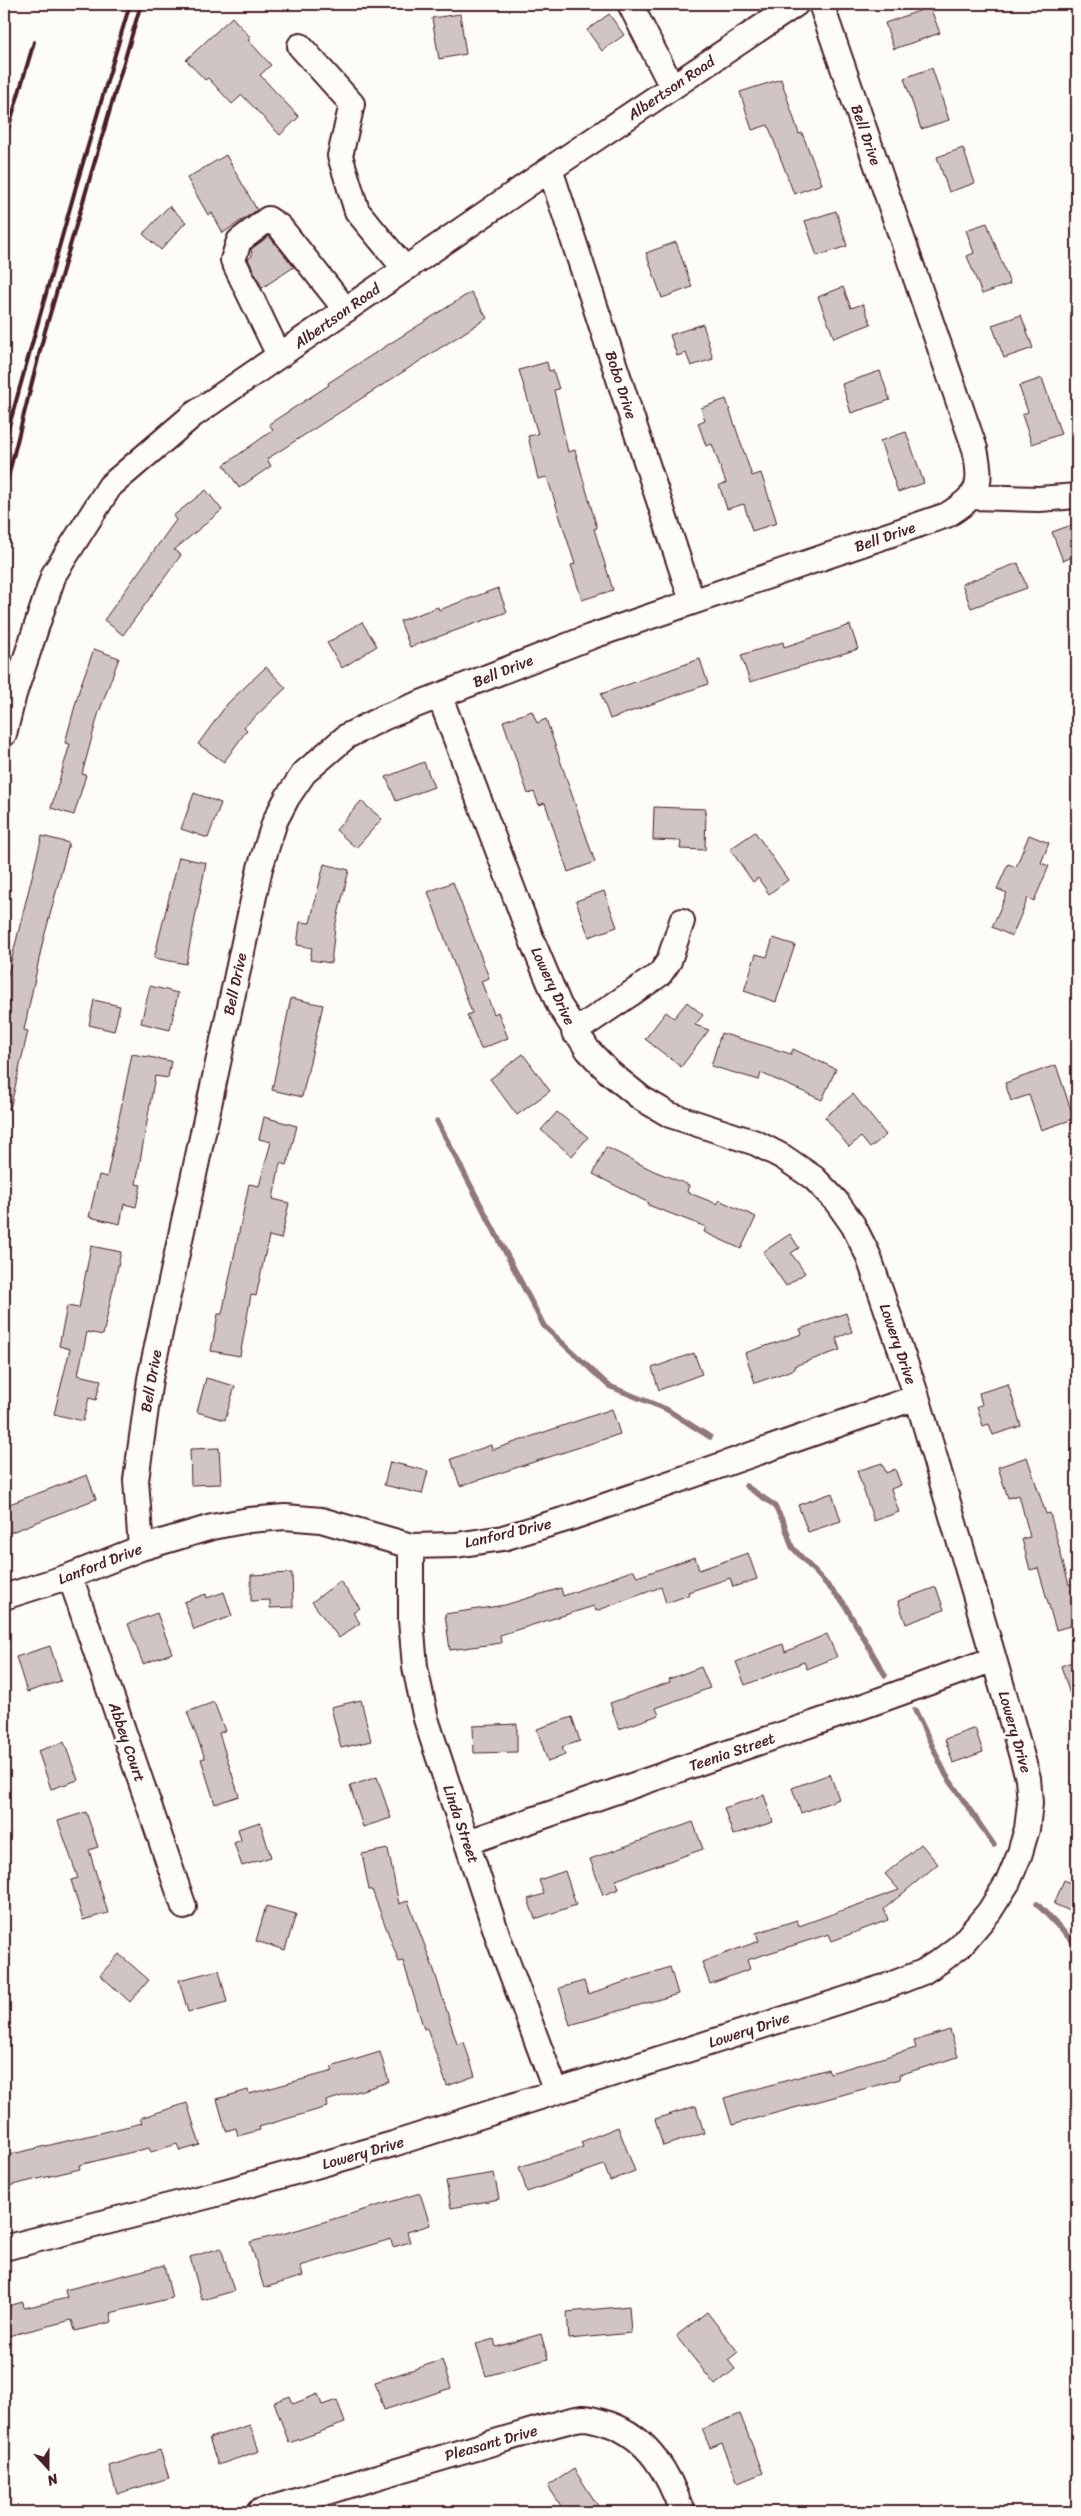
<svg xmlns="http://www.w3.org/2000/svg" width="1081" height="2516" viewBox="0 0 1081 2516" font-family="Sriracha,sans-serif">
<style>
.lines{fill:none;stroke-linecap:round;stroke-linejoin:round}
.stream{stroke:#91777b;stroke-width:5.5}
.building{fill:#d0c5c4;stroke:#4a1f2b}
.minor-casing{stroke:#4a1f2b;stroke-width:28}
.minor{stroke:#fdfcf7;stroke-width:24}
.rail{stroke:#4a1f2b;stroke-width:4}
.labels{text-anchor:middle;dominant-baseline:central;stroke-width:5;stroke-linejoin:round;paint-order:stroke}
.street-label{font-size:15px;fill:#4a1f2b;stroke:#fdfcf7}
</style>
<rect width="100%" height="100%" fill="#fdfcf7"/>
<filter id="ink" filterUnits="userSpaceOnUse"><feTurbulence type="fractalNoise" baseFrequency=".02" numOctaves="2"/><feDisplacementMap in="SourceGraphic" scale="10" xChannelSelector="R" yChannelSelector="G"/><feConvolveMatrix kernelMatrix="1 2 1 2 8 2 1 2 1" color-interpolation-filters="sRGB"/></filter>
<g filter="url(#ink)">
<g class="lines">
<!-- stream -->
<path class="stream" d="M437 1121 544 1326 609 1386 666 1409 710 1437
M746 1486 774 1505 784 1523 792 1547 843 1602 885 1675
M915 1710 946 1775 994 1845
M1037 1904 1077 1946"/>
</g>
<!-- building -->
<path class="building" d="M930 7 940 33 894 49 885 23Z
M460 14 466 54 439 59 432 18Z
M609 14 624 35 602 51 587 30Z
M232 17 251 38 248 40 271 65 260 75 299 117 280 135 242 95 232 104 208 78 205 80 186 60Z
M932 68 949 120 921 129 904 78Z
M781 79 799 134 802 133 822 184 794 194 768 125 752 130 740 92Z
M963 148 975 183 949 192 937 157Z
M226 155 257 210 223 233 212 213 208 215 187 178Z
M169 206 186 222 161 250 143 234Z
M836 211 847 246 817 256 805 221Z
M987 223 1010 284 982 294 967 256 974 253 966 230Z
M269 236 294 267 262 288 248 259 252 256 251 249Z
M676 242 692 287 662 298 646 253Z
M843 287 851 308 863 304 871 324 834 338 818 297Z
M471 292 487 318 267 459 271 466 239 488 224 465 273 430 269 424 329 385 328 383Z
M1021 315 1033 348 1004 358 992 325Z
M703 324 713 359 691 366 686 353 677 356 670 335Z
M547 362 549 371 553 370 559 389 554 390 568 452 575 450 597 528 594 529 613 590 582 600 571 565 575 564 547 477 538 479 528 436 538 434 519 370Z
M880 371 890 400 851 413 842 384Z
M1042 378 1061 434 1032 444 1022 415 1028 412 1019 386Z
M726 399 752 476 761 473 777 523 752 531 744 504 727 509 719 485 726 483 712 444 706 446 698 423 705 420 701 408Z
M906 432 924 483 898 492 880 441Z
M206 490 222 510 174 550 181 555 123 635 104 620 176 520 173 516Z
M1077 523V555L1063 561 1052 532Z
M1018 563 1027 588 971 608 962 584Z
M498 588 507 612 410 647 400 621 438 607 439 610Z
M362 622 377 646 342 668 327 643Z
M850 625 858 649 750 682 741 655 783 642 784 647Z
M94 649 119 658 98 715 82 774 86 775 74 815 51 808 70 744 65 743 80 687Z
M700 659 708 684 610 719 601 694Z
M266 667 286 688 244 727 247 730 224 762 198 744 228 703Z
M532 711 537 723 546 719 595 862 568 872 545 803 539 805 534 792 528 794 503 721Z
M424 762 434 787 396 801 386 777Z
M194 793 221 803 208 838 181 829Z
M361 801 382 819 356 848 336 830Z
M654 807 706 809 705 850 680 849 681 841 653 840Z
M755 832 788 880 769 894 758 878 753 882 730 849Z
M1029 835 1049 843 1041 863 1049 866 1034 901 1028 898 1012 936 992 927 1007 893 997 889 1008 864 1016 867Z
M42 836 69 843 42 945 24 1030 28 1031 10 1109 4 1108V1027L10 1002 4 1001V990Z
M179 857 206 863 186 964 154 958Z
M324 864 349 870 335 927 331 963 310 960 312 948 297 945 300 922 310 923Z
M453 882 489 978 481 981 494 1014 498 1012 508 1038 481 1049 467 1015 472 1013 428 892Z
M604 891 617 927 589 937 576 901Z
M773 938 795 945 776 1002 744 991 756 954 767 957Z
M150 986 178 993 170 1030 141 1023Z
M291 998 323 1005 302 1097 272 1090Z
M94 1000 120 1006 114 1031 89 1025Z
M687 1002 703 1015 695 1025 709 1030 681 1067 645 1039 666 1012 674 1018Z
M721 1033 791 1054 793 1049 836 1069 822 1100 761 1073 759 1080 711 1066Z
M132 1054 171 1061 168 1078 155 1076 136 1184 141 1185 136 1207 124 1204 120 1224 89 1217 99 1175 107 1177Z
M523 1054 550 1091 517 1115 490 1079Z
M1056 1065 1074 1119 1041 1130 1029 1095 1011 1101 1005 1083Z
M853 1094 886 1135 870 1148 861 1137 849 1147 825 1117Z
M557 1112 588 1137 572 1156 541 1130Z
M264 1117 297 1126 287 1165 280 1163 273 1199 289 1203 281 1239 269 1236 256 1296 251 1295 240 1356 211 1351 218 1314H222L249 1184 259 1186 271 1142 259 1139Z
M606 1147 654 1171 689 1185 687 1192 717 1204 719 1200 756 1217 741 1249 704 1232 706 1227 648 1205 649 1203 593 1174Z
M790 1234 799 1248 791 1253 805 1273 786 1286 763 1252Z
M91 1246 121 1252 103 1335 87 1332 78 1375 101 1380 96 1400 89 1398 83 1421 54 1414 70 1349 59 1346 67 1306 79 1308Z
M846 1313 852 1332 836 1338 840 1350 794 1366 795 1369 755 1383 745 1353 802 1334 800 1329Z
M694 1353 702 1374 659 1390 652 1368Z
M206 1378 235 1386 225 1420 197 1412Z
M1008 1384 1021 1426 993 1435 989 1424 983 1426 977 1406 982 1405 979 1393Z
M612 1409 620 1434 460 1486 451 1459 491 1445 492 1450Z
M219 1448 221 1484 191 1485 190 1449Z
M1027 1457 1046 1514 1050 1513 1069 1585 1074 1583 1077 1592V1624L1056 1630 1038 1568 1030 1570 1022 1539 1030 1537 1019 1495 1008 1498 998 1467Z
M390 1462 428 1471 422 1494 384 1485Z
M882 1463 886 1473 895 1469 901 1485 891 1489 899 1512 874 1521 857 1471Z
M87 1475 96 1499 4 1535V1506Z
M832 1493 841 1521 808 1532 798 1505Z
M748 1553 757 1579 733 1587 730 1578 688 1592 689 1595 666 1603 661 1587 596 1611 594 1606 500 1635 501 1643 450 1650 445 1614 505 1605 561 1588 563 1596 634 1570 637 1577 695 1557 699 1570Z
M292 1573 293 1607 270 1608V1600L251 1601V1575Z
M340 1581 360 1608 353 1613 360 1623 339 1638 312 1602Z
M936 1587 944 1610 906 1624 898 1601Z
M224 1592 232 1616 194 1630 184 1602 206 1594 207 1598Z
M157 1613 172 1653 143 1664 128 1624Z
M827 1634 837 1657 807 1669 804 1662 745 1685 736 1662 783 1644 785 1652Z
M50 1646 61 1681 27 1692 16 1657Z
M1077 1660V1707H1074L1061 1666Z
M701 1667 710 1688 656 1708 659 1715 619 1729 610 1703 670 1682 669 1679Z
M361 1700 371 1741 341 1748 331 1707Z
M214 1702 225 1731 219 1733 239 1796 215 1804 201 1759 205 1758 187 1712Z
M572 1717 580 1741 562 1747 565 1755 548 1762 537 1729Z
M517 1724V1752L474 1753 473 1726Z
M975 1728 983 1752 953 1763 945 1739Z
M64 1742 78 1780 51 1789 38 1751Z
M830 1774 839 1799 801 1813 792 1788Z
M377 1777 391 1818 363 1827 350 1786Z
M764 1795 773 1822 733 1835 724 1808Z
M86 1812 98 1847 89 1850 108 1913 83 1920 71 1880 78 1878 58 1821Z
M260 1822 271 1857 242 1866 234 1843 241 1840 238 1829Z
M693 1822 703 1849 616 1880 619 1889 603 1895 590 1859Z
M921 1844 938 1864 884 1909 888 1920 832 1941 829 1934 747 1960 750 1969 710 1984 702 1962 759 1941 756 1933 797 1920 799 1926 899 1890 885 1874Z
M388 1849 399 1904 408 1901 434 1970 457 2044 464 2042 475 2076 447 2086 427 2028 424 2029 403 1961 399 1962 372 1890H369L362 1854Z
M565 1871 576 1905 535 1919 528 1899 544 1894 539 1880Z
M1064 1880 1077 1886V1914L1054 1904Z
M266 1906 296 1914 285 1950 256 1941Z
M119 1954 149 1980 130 2002 100 1975Z
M670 1967 678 1994 570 2025 559 1988 584 1981 588 1994Z
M219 1970 227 2002 188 2012 179 1980Z
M950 2030 958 2057 899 2075 900 2079 732 2125 724 2098 828 2069 830 2073 916 2048 914 2041Z
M380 2052 389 2082 326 2101 327 2107 259 2127 260 2130 238 2136 236 2128 226 2131 217 2099 248 2090 249 2094 333 2071 331 2067Z
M187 2103 200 2145 180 2151 177 2144 151 2152 149 2148 79 2165 80 2169 4 2187V2156L142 2123 140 2118Z
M696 2106 704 2133 663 2146 655 2119Z
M618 2127 635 2171 610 2181 604 2165 527 2192 519 2167 583 2147 581 2142Z
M494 2173 499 2199 451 2208 446 2181Z
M420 2193 430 2225 407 2232 410 2242 393 2247 391 2239 300 2266 303 2276 264 2288 250 2242 290 2232Z
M221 2248 234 2291 202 2300 190 2257Z
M164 2265 172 2298 110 2313 112 2322 75 2331 72 2320 4 2337V2307L23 2302 24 2308 67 2298 65 2290Z
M629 2306 631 2333 569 2339 567 2312Z
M707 2312 738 2352 728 2360 735 2369 715 2385 676 2336Z
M541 2334 548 2359 486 2376 476 2344 494 2339 496 2347Z
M442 2360 451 2388 384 2410 375 2382Z
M318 2394 322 2405 337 2400 345 2423 289 2443 274 2402 290 2396 293 2404Z
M740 2414 763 2473 738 2483 722 2443 710 2448 702 2429Z
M250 2425 259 2451 218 2465 209 2438Z
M160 2450 169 2478 117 2494 109 2466Z
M574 2469 602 2512H565L548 2486Z"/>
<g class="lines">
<defs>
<path id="minor" d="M630 4 672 87
M300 46 352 104 340 156 357 211 405 269
M550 169 692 601
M281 355 275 347 233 260 239 241 268 219 280 227 346 310
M972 497 1039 499 1077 496
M4 734 14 694 54 574 110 486 193 415 550 169 796 4
M574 1032 660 974 669 961 682 921
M411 1546V1620L415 1667 426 1719 499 1940 556 2092
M141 1548 136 1480 150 1379 260 868 275 821 287 798 304 773 347 736 385 717 590 637 947 515C979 495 983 487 975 449L821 4
M70 1576 184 1907
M4 1597 70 1576 141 1548 212 1527 249 1520 285 1517 321 1520 411 1546 456 1545 503 1538 573 1517 917 1397
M468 1842 847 1712 994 1659
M4 2248 224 2192 393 2144 890 1985 923 1972 943 1959 960 1946 989 1912 1008 1882 1019 1856 1027 1829 1030 1803 1028 1778 994 1659 917 1397 868 1255 853 1225 836 1201 814 1178 783 1157 756 1143 670 1115 641 1098 610 1073 588 1050 559 1005 533 943 440 697
M259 2512 546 2427C558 2424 571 2419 583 2418 591 2418 602 2422 609 2424 649 2438 669 2474 682 2512"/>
</defs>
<!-- minor casing -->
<use href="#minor" class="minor-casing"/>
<!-- minor -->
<use href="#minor" class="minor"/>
<!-- rail -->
<path class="rail" d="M4 143 34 42
M4 444 77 183 130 4
M4 493 45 331 141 4"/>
</g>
</g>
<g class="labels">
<!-- street labels -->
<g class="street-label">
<text transform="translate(671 88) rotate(-34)">Albertson Road</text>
<text transform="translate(866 135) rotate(71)">Bell Drive</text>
<text transform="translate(337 316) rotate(-35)">Albertson Road</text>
<text transform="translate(621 385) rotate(72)">Bobo Drive</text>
<text transform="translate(885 537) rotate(-19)">Bell Drive</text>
<text transform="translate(503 671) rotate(-22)">Bell Drive</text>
<text transform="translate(235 984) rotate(-78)">Bell Drive</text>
<text transform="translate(553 986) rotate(65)">Lowery Drive</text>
<text transform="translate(898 1344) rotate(71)">Lowery Drive</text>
<text transform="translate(151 1381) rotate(-80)">Bell Drive</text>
<text transform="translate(508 1533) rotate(-13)">Lanford Drive</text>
<text transform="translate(100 1564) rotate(-21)">Lanford Drive</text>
<text transform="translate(1015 1732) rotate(74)">Lowery Drive</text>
<text transform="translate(127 1742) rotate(71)">Abbey Court</text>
<text transform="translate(732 1752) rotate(-19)">Teenia Street</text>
<text transform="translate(461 1824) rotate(71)">Linda Street</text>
<text transform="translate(749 2030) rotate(-18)">Lowery Drive</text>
<text transform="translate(363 2153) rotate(-16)">Lowery Drive</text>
<text transform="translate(491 2443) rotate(-16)">Pleasant Drive</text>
</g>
</g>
<!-- margin -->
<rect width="1081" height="2516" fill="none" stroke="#fdfcf7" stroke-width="20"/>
<rect x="10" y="10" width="1061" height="2496" fill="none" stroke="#4a1f2b" stroke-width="2" filter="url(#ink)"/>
<!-- north arrow -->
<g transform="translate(48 2468) rotate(159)" stroke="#fdfcf7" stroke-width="4" paint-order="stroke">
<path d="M0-4L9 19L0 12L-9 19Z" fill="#4a1f2b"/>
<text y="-8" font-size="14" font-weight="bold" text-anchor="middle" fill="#4a1f2b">N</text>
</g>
</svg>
